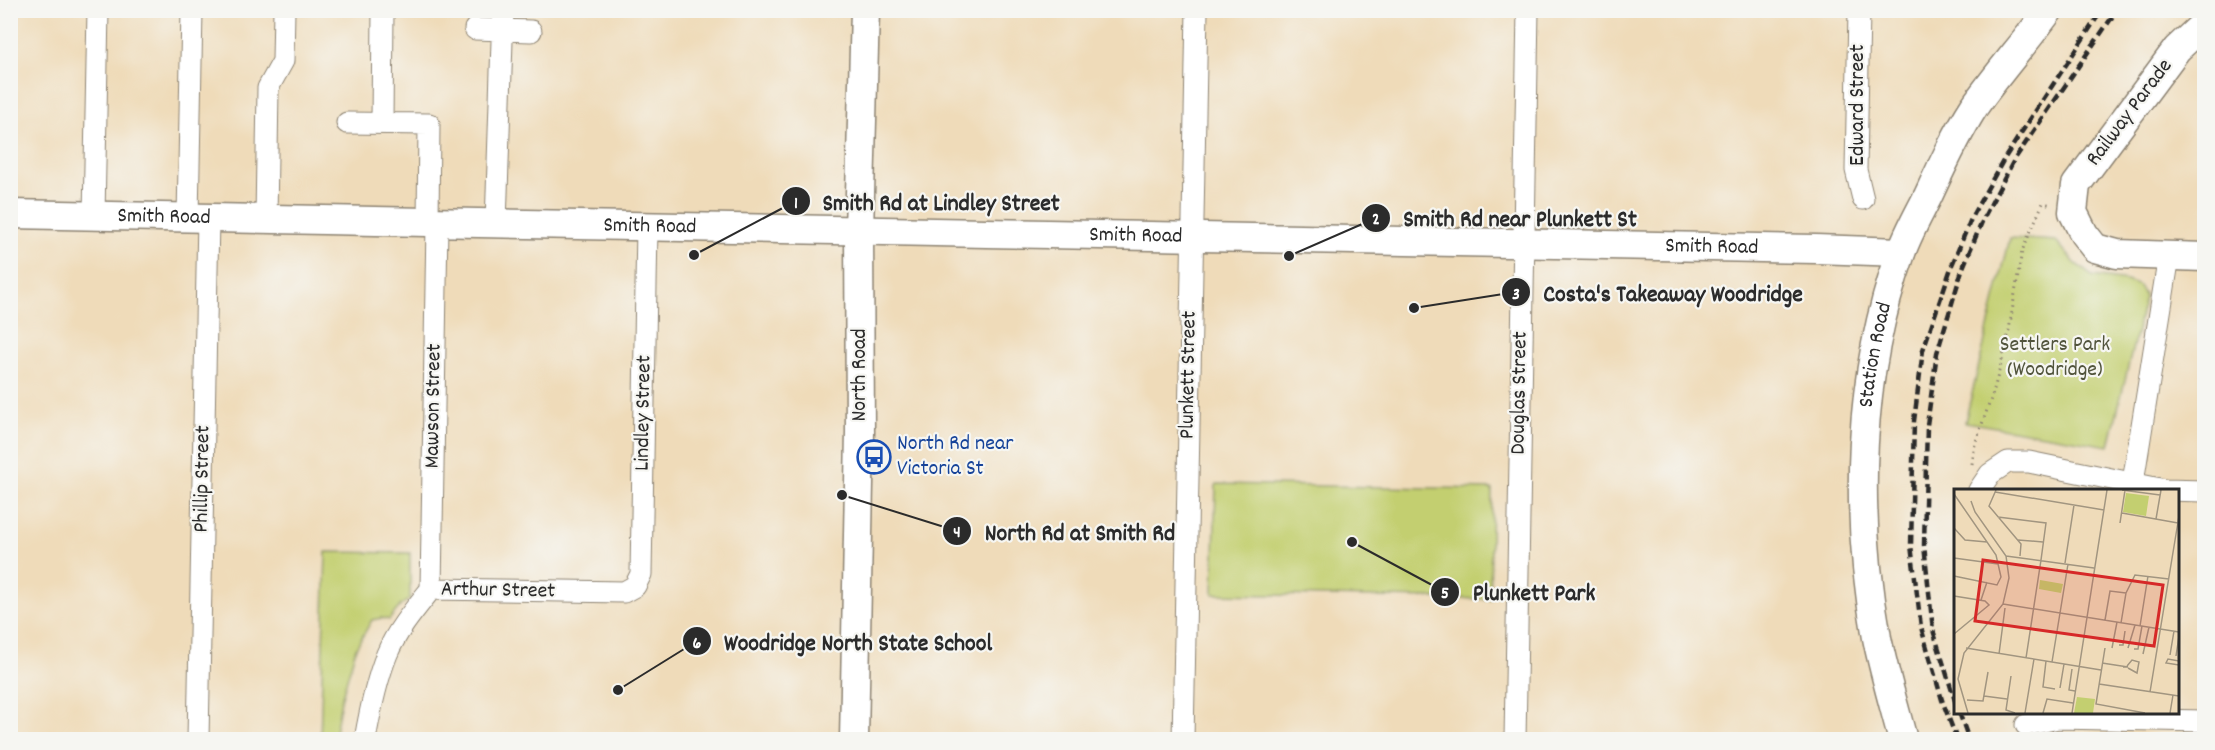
<svg xmlns="http://www.w3.org/2000/svg" width="2215" height="750" viewBox="0 0 2215 750" font-family="Dekko,sans-serif">
<style>
.green{fill:#c3cf70;stroke:#777d4e;stroke-width:1.5}
.lines{fill:none;stroke-linecap:round;stroke-linejoin:round}
.street-casing{stroke:#8d8372;stroke-width:23}
.secondary-casing{stroke:#8d8372;stroke-width:31}
.path{stroke:#8d8372;stroke-width:3;stroke-dasharray:1.5 4.5;stroke-linecap:butt}
.street{stroke:#fff;stroke-width:21}
.secondary{stroke:#fff;stroke-width:28}
.rail{stroke:#2b2b2b;stroke-width:4.5;stroke-dasharray:9 4.5;stroke-linecap:butt}
.labels{text-anchor:middle;dominant-baseline:central;stroke-width:4.5;stroke-linejoin:round;paint-order:stroke}
.street-label{font-size:22px;fill:#2b2b2b;stroke:#f6f6f2}
.park-label{font-size:22px;fill:#51543c;stroke:#f6f6f2}
.transit-label{font-size:22px;fill:#164399;stroke:#f6f6f2;text-anchor:start}
.inset-road{fill:none;stroke:#a19580;stroke-width:1.5}
.view{fill:#d62828;fill-opacity:0.15;stroke:#d62828;stroke-width:3}
.inset-edge{fill:none;stroke:#2b2b2b;stroke-width:3}
.leader{fill:none;stroke:#2b2b2b;stroke-width:2}
.callout-dot{fill:#2b2b2b;stroke:#f6f6f2;stroke-width:2}
.mark-label{font-size:18px;text-anchor:middle;font-weight:bold;fill:#fff}
.callout-label{font-size:24px;text-anchor:middle;font-weight:bold;fill:#2b2b2b;stroke:#f6f6f2;stroke-width:4.5;stroke-linejoin:round;paint-order:stroke}
</style>
<rect width="100%" height="100%" fill="#f6f6f2"/>
<filter id="ink" filterUnits="userSpaceOnUse"><feTurbulence type="fractalNoise" baseFrequency=".0167" numOctaves="2"/><feDisplacementMap in="SourceGraphic" scale="12" xChannelSelector="R" yChannelSelector="G"/><feConvolveMatrix kernelMatrix="1 2 1 2 8 2 1 2 1" color-interpolation-filters="sRGB"/></filter>
<filter id="wash" filterUnits="userSpaceOnUse"><feTurbulence type="fractalNoise" baseFrequency=".008" numOctaves="4" result="noise"/><feDisplacementMap in="SourceGraphic" scale="24" xChannelSelector="R" yChannelSelector="G"/><feGaussianBlur stdDeviation="1.35" result="paint"/><feColorMatrix in="noise" values="0 0 0 0 0 0 0 0 0 0 0 0 0 0 0 0 0 1.4 0 .05"/><feComposite in="paint" operator="in"/></filter>
<g filter="url(#wash)">
<rect width="100%" height="100%" fill="#efdbb9"/>
<!-- green -->
<path class="green" d="M2010 238 2056 241 2075 263 2092 276 2127 281 2139 286 2145 297 2109 446 1965 422Z
M1216 484 1492 489 1490 599 1213 594Z
M326 552 410 553V599L401 605 389 620 382 618 372 620 356 648 341 700 334 739 320 740Z"/>
</g>
<g filter="url(#ink)">
<g class="lines">
<defs>
<path id="street" d="M1859 10 1856 170 1863 199
M475 29 531 31
M347 123 429 124 428 223
M382 123 383 10
M94 216 98 10
M188 218 192 10
M266 220 268 88 283 61 284 10
M496 224 503 10
M2133 482 2169 256
M1979 490 1990 474 2008 462H2029L2165 490 2204 491
M431 589 624 592 635 586 641 574 647 227
M431 589 437 224
M2026 725 2058 718 2204 721
M198 740 208 218
M365 740C370 711 376 681 387 654 397 630 415 609 431 589
M1183 740 1197 10
M1515 740 1528 10"/>
<g id="secondary">
<path d="M2204 24 2177 49 2076 185 2073 212 2084 234 2095 248 2117 254 2204 257"/>
<path id="s1" d="M10 214 1816 249 1901 252"/>
<path d="M854 740 860 432 859 231 865 10"/>
<path id="s2" d="M1903 740C1894 706 1884 672 1877 638 1854 511 1857 376 1901 253 1908 233 1919 214 1928 196 1942 166 1956 135 1974 107 1997 74 2025 43 2049 10"/>
</g>
</defs>
<!-- street casing -->
<use href="#street" class="street-casing"/>
<!-- secondary casing -->
<use href="#secondary" class="secondary-casing"/>
<!-- path -->
<path class="path" d="M1972 464 1975 444 1993 393 2007 342 2022 251 2043 203 2052 205"/>
<!-- street -->
<use href="#street" class="street"/>
<!-- secondary -->
<use href="#secondary" class="secondary"/>
<!-- rail -->
<path class="rail" d="M1956 704 1933 630 1924 545 1927 425 1937 353 1962 270 1984 217 2014 160 2117 10
M1959 712 1969 740
M1957 740 1942 700 1921 627 1911 545 1914 421 1923 350 1952 265 1973 214 2004 159 2102 10"/>
</g>
</g>
<!-- icons -->
<defs>
<symbol id="bus-ring" viewBox="-11 -11 22 22"><circle r="9.5" fill="#f6f6f2" stroke="#1a4fb4" stroke-width="1.5"/><path d="M-5-6H5V4H4V6H2V4H-2V6H-4V4H-5ZM-3.5-4V0h7V-4ZM-3.5 1.2v1.5H-2V1.2ZM2 1.2v1.5H3.5V1.2Z" fill="#1a4fb4"/></symbol>
</defs>
<g fill-rule="evenodd">
<use href="#bus-ring" x="855" y="438" width="38" height="38"/>
</g>
<g class="labels">
<!-- street labels -->
<g class="street-label">
<text transform="translate(1858 105) rotate(-90)">Edward Street</text>
<text transform="translate(2130 113) rotate(-53)">Railway Parade</text>
<text stroke="none"><textPath href="#s1" startOffset="154">Smith Road</textPath></text>
<text stroke="none"><textPath href="#s1" startOffset="640">Smith Road</textPath></text>
<text stroke="none"><textPath href="#s1" startOffset="1126">Smith Road</textPath></text>
<text stroke="none"><textPath href="#s1" startOffset="1702">Smith Road</textPath></text>
<text stroke="none"><textPath href="#s2" startOffset="390">Station Road</textPath></text>
<text transform="translate(860 375) rotate(-90)">North Road</text>
<text transform="translate(1189 375) rotate(-89)">Plunkett Street</text>
<text transform="translate(1520 393) rotate(-89)">Douglas Street</text>
<text transform="translate(434 406) rotate(-89)">Mawson Street</text>
<text transform="translate(644 413) rotate(-89)">Lindley Street</text>
<text transform="translate(203 479) rotate(-89)">Phillip Street</text>
<text transform="translate(498 591) rotate(1)">Arthur Street</text>
</g>
<!-- park labels -->
<g class="park-label">
<text x="2055" y="345">Settlers Park<tspan x="2055" dy="25">(Woodridge)</tspan></text>
</g>
<!-- transit labels -->
<g class="transit-label">
<text x="897" y="444">North Rd near<tspan x="897" dy="25">Victoria St</tspan></text>
</g>
</g>
<!-- overview -->
<g transform="translate(1954 489)">
<rect width="225" height="225" fill="#efdbb9"/>
<path d="M172 4 195 7 192 27 169 23ZM86 91 109 95 107 104 85 100ZM123 208 141 210 139 224H120Z" fill="#c3cf70"/>
<path class="inset-road" d="M42 1 35 17 67 55 66 67M168 1 206 6M41 3 150 21M0 5 42 66 47 88 43 96 0 87M168 24 224 34M44 28 92 34 87 71M202 30 207 1M166 34 171 1M0 39 11 51 33 53M64 51 89 53M52 67 140 79M0 69 44 75M111 74 120 16M0 107 31 112 35 116 0 145M27 111 33 93M49 115 225 143M151 131 156 102 172 104M167 134 172 104 181 86 215 90M186 137 194 87M165 156H169L171 142M12 159 147 181M151 159 142 215 191 224M158 159 163 133M174 159 181 136M180 160H184L188 137M45 165 51 119M189 165 195 138M216 166 220 142M222 167 225 147M72 169 87 71M92 172 89 198 101 200M225 172 214 170 212 174 225 176M98 173 114 75M148 174 174 178H169M173 177 178 171 185 173 183 184 174 179M118 180 115 201 121 202M57 187 52 221 61 224M145 195 225 207M106 199 110 175M196 203 225 27M30 207 53 210M13 211 29 212 34 183M14 224 4 190 10 164 49 115 55 89 52 67 21 23 17 12M71 224 80 170M89 224 93 210 119 214M118 224 153 1M216 224 219 206"/>
<path class="view" d="M29 71 209 96 200 157 21 132Z"/>
<rect width="225" height="225" class="inset-edge"/>
</g>
<!-- callouts -->
<path class="leader" d="M694 255L796 201M1289 256L1376 218M1414 308L1516 292M842 495L957 531M1352 542L1445 592M618 690L697 641"/>
<g class="callout-dot">
<circle cx="694" cy="255" r="6"/>
<circle cx="1289" cy="256" r="6"/>
<circle cx="1414" cy="308" r="6"/>
<circle cx="842" cy="495" r="6"/>
<circle cx="1352" cy="542" r="6"/>
<circle cx="618" cy="690" r="6"/>
<circle cx="796" cy="201" r="15"/>
<circle cx="1376" cy="218" r="15"/>
<circle cx="1516" cy="292" r="15"/>
<circle cx="957" cy="531" r="15"/>
<circle cx="1445" cy="592" r="15"/>
<circle cx="697" cy="641" r="15"/>
</g>
<g class="mark-label">
<text x="796" y="208">1</text>
<text x="1376" y="224">2</text>
<text x="1516" y="299">3</text>
<text x="957" y="537">4</text>
<text x="1445" y="598">5</text>
<text x="697" y="648">6</text>
</g>
<g class="callout-label">
<text x="941" y="210">Smith Rd at Lindley Street</text>
<text x="1520" y="226">Smith Rd near Plunkett St</text>
<text x="1673" y="301">Costa's Takeaway Woodridge</text>
<text x="1080" y="540">North Rd at Smith Rd</text>
<text x="1534" y="600">Plunkett Park</text>
<text x="858" y="650">Woodridge North State School</text>
</g>
<!-- margin -->
<rect width="2215" height="750" fill="none" stroke="#f6f6f2" stroke-width="36"/>
</svg>
